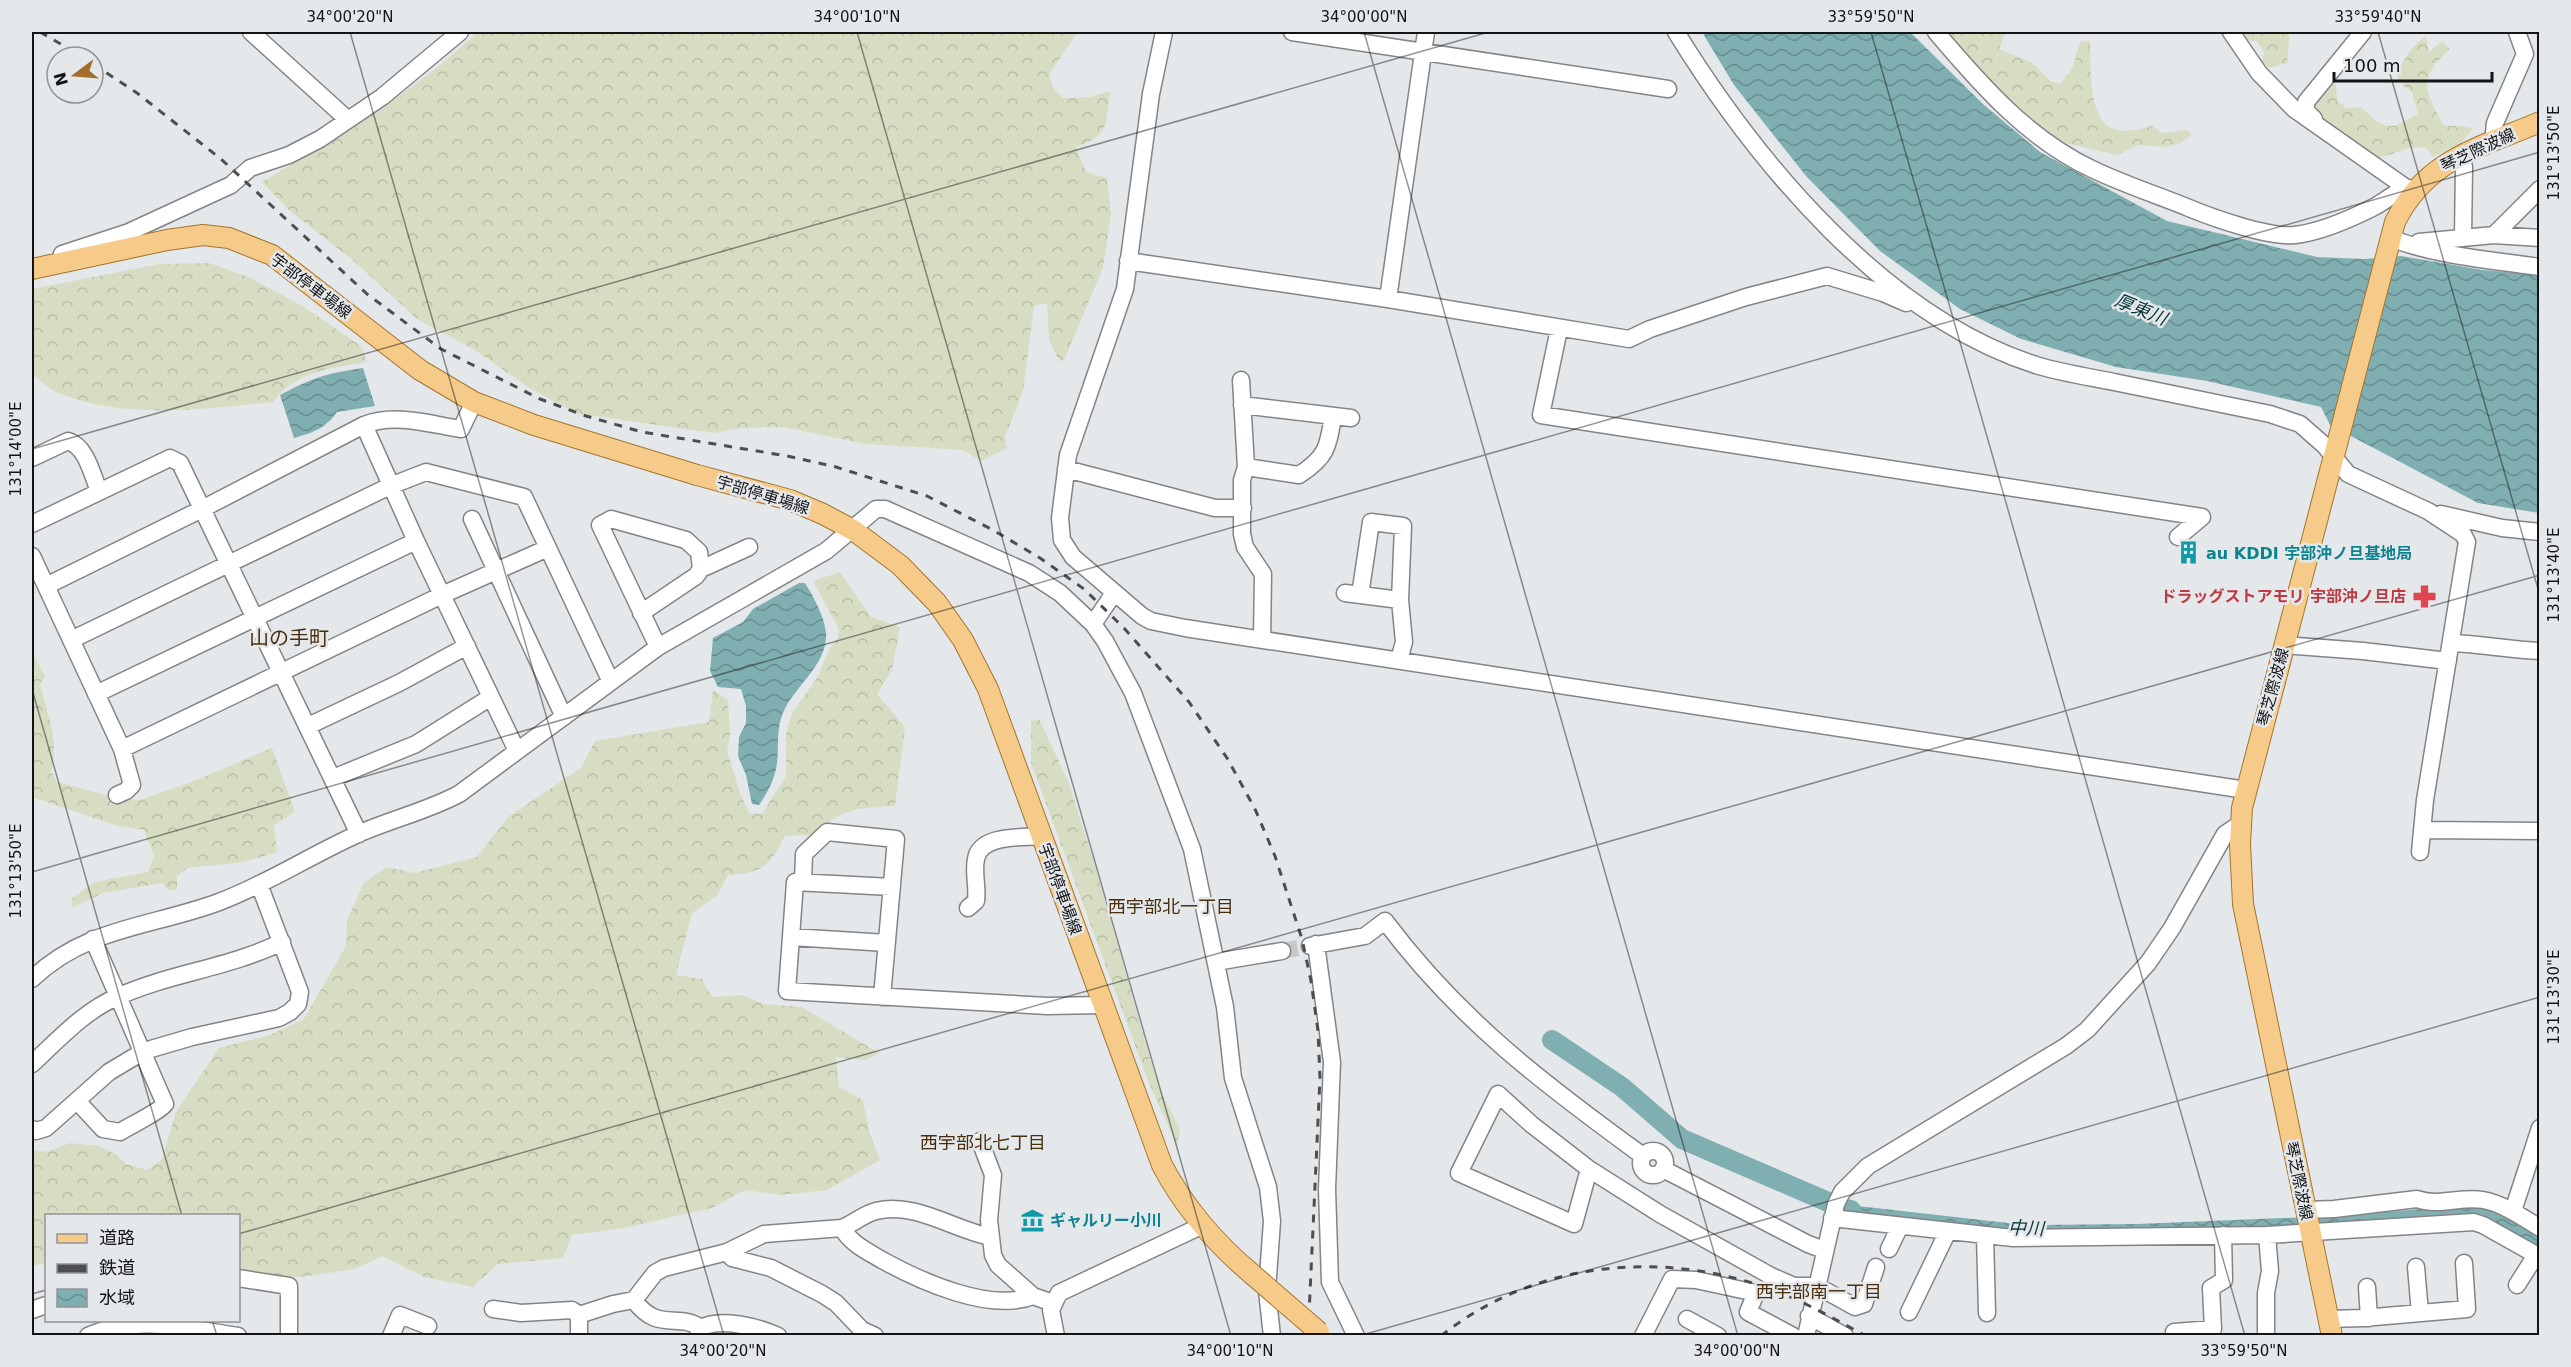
<svg xmlns="http://www.w3.org/2000/svg" width="2571" height="1367" viewBox="0 0 2571 1367" font-family="'DejaVu Sans','Noto Sans JP',sans-serif">
<style>
.forest{fill:url(#forest-crowns)}
.water{fill:url(#water-waves)}
.lines{fill:none;stroke-linecap:round;stroke-linejoin:round}
.river{stroke:#80afb2;stroke-width:20}
.minor-tunnel{stroke:#c6c8cb;stroke-width:16;stroke-dasharray:16 8;stroke-linecap:butt}
.minor-casing{stroke:#828487;stroke-width:19}
.major-casing{stroke:#a3742e;stroke-width:22}
.minor{stroke:#fff;stroke-width:16}
.major{stroke:#f6cb8a;stroke-width:20}
.rail{stroke:#4d4e50;stroke-width:3;stroke-dasharray:8 8;stroke-linecap:butt}
.major-bridge-casing{stroke:#a3742e;stroke-width:22;stroke-linecap:butt}
.major-bridge{stroke:#f6cb8a;stroke-width:20}
.ticks{fill:none;stroke:#131415;stroke-width:1.5;stroke-opacity:0.45}
.labels{text-anchor:middle;dominant-baseline:central;stroke-width:5;stroke-linejoin:round;paint-order:stroke}
.street-label{font-size:16px;fill:#131415;stroke:#e5e8eb}
.culture-label{font-size:16px;font-weight:bold;fill:#0d838f;stroke:#e5e8eb;text-anchor:start}
.health-label{font-size:16px;font-weight:bold;fill:#be3a42;stroke:#e5e8eb;text-anchor:end}
.water-label{font-size:18px;font-style:italic;fill:#043437;stroke:#e5e8eb}
.neighbourhood-label{font-size:18px;fill:#492f0e;stroke:#e5e8eb}
.quarter-label{font-size:20px;fill:#492f0e;stroke:#e5e8eb}
.neatline{fill:none;stroke:#131415;stroke-width:2}
.ticks-label{font-size:15px;text-anchor:middle;fill:#131415}
</style>
<defs>
<pattern id="forest-crowns" width="20" height="18" patternUnits="userSpaceOnUse" patternTransform="scale(1.5)"><rect width="20" height="18" fill="#d7ddc2"/><path d="M2 6a3 3 0 1 1 6 0M12 15a3 3 0 1 1 6 0" fill="none" stroke="#b8bda6"/></pattern>
<pattern id="water-waves" width="16" height="10" patternUnits="userSpaceOnUse" patternTransform="scale(1.5)"><rect width="16" height="10" fill="#80afb2"/><path d="M0 5q4-4 8 0t8 0" fill="none" stroke="#688d90"/></pattern>
</defs>
<rect width="100%" height="100%" fill="#e5e8eb"/>
<!-- forest -->
<path class="forest" d="M477 32H1075L1076 35 1049 74 1053 89 1063 98 1090 97 1110 91C1105 124 1111 135 1076 147L1086 172 1107 178 1111 215 1103 268 1064 360 1059 361 1049 340 1047 303 1034 306 1023 391 1005 437 1007 448 981 461 963 450 866 444 783 427 740 428 714 433 578 414 529 388 475 350 417 319 355 262 289 210 262 182C337 137 414 93 477 32Z
M1923 32H2006L1999 49 2031 62 2052 82 2061 83 2072 69 2080 42 2090 41C2091 65 2087 114 2111 128 2122 134 2140 129 2152 126L2161 133 2185 130 2192 134 2179 144 2163 147 2138 145 2117 155 2056 141 2009 108 1946 57Z
M2237 32H2288C2292 43 2285 52 2288 63L2269 68 2262 62 2264 53 2257 41 2244 40Z
M2426 36 2429 52 2442 41 2450 49C2417 80 2424 89 2444 126H2463L2473 128 2460 144 2432 157 2426 147 2410 148 2379 158 2312 111 2313 101 2331 79 2336 85 2337 101 2347 108 2361 107C2385 131 2389 131 2418 114L2412 93 2397 80C2403 60 2409 48 2426 36Z
M209 263 249 277 304 307 361 346 367 362C333 367 294 372 273 402 203 409 126 420 58 393 49 389 40 380 32 375V289L159 264Z
M840 572 871 617 900 627 892 670 877 694 905 727 895 806C854 809 845 807 813 835L785 836C769 867 763 873 728 875L717 896 692 913 676 975 702 979 712 997 742 995 764 1004 802 1007 879 1053 866 1060 836 1057 839 1087 863 1100 870 1134 880 1160 827 1190 781 1195 745 1190 712 1208 624 1228 572 1235 563 1258 498 1264 473 1287 424 1277 382 1256 355 1269 301 1277 239 1274 238 1216H46V1262L32 1267V1150L47 1152 70 1143 99 1146 115 1154 126 1164 147 1170 162 1159 176 1112 219 1048 270 1035 304 1019 346 946 347 920 364 883 386 867 414 873 477 857 509 816 581 768 595 741 709 722 713 690 728 700 730 735 727 750 740 793 749 813 762 814 786 776V734L792 713 817 678 830 648 838 638 839 629 813 581Z
M32 652 45 676 40 684C47 714 60 740 51 771L57 782 116 798 140 800 194 781 272 748 295 812 274 825 277 852 244 862 187 868 177 876V890H168L162 883 103 893 72 908V898L95 882 148 872 154 856 144 830 115 825 32 797Z
M1039 719 1068 781 1095 865 1151 1062 1163 1096 1180 1129 1177 1146 1149 1083 1031 763V721Z"/>
<!-- water -->
<path class="water" d="M1702 32H1910L1983 104 2040 152 2167 221 2317 257 2364 259 2401 256 2483 270 2539 275V513L2478 503 2330 425 2321 407 2207 381 2116 367 2021 339 1960 309 1880 251 1806 176 1734 85Z
M363 368 375 406 337 412C326 428 313 433 294 438L280 395C312 378 327 373 363 368Z
M799 583H805C814 598 824 615 826 633 828 665 793 687 783 713 776 729 779 747 777 763 775 779 768 792 759 805L752 804 746 775 738 756 739 737 746 723V706L741 689 718 687 710 671 713 638 743 622 753 609Z
M1840 1204 2026 1225 2137 1224 2334 1216 2484 1204 2539 1236V1247L2481 1214 2292 1228 2015 1232 1839 1211Z"/>
<g class="lines">
<!-- river -->
<path class="river" d="M1552 1040 1622 1087 1682 1139 1842 1208 1851 1210"/>
<!-- minor-tunnel -->
<path class="minor-tunnel" d="M1282 951 1310 946"/>
<defs>
<path id="minor" d="M251 32 347 119
M1164 32 1151 94 1125 289 1068 455 1060 518 1062 540 1073 557 1142 616 1151 621 1185 628 2246 790
M1292 32 1668 89
M1676 32C1757 163 1886 319 2039 366 2063 373 2089 377 2114 382 2166 393 2218 403 2270 414L2300 424 2324 445 2348 474 2428 511 2463 534 2467 542 2425 800 2420 852
M1936 32C1981 85 2028 139 2092 169 2123 184 2157 195 2189 208 2213 218 2270 238 2295 235 2321 232 2348 220 2372 208 2387 201 2398 187 2416 188
M2231 32 2259 73 2294 109 2405 187
M2314 123V119L2306 111V102L2363 32
M2493 142 2495 123 2525 54 2517 32
M2461 156 2464 167 2463 236
M2494 235 2540 189
M2390 238C2437 256 2490 260 2540 267
M2419 242 2494 235 2540 238
M62 254 129 232 231 185 250 168 289 155 320 139 382 97 460 32
M1128 261 1388 299 1629 339 1650 329 1746 297 1827 276 1883 293 1906 303
M1388 299 1426 32
M1559 329 1541 415 2202 517 2178 537
M1241 380 1246 467 1242 480V534L1245 547 1263 574 1262 640
M1242 405 1351 418
M364 425 416 541 517 751
M32 458 68 441C86 446 92 474 99 491
M1246 467 1299 475C1327 457 1328 447 1333 416
M1066 469 1215 508H1243
M2441 514 2502 528 2540 532
M472 519 564 717
M32 524 170 458 180 463 359 834
M32 556 122 749 132 785 126 791 117 795
M701 569 749 547
M46 586 204 508 364 425C395 413 429 424 461 429L474 402
M1345 593 1400 600
M1360 595 1371 522 1403 526 1400 600 1404 642 1399 660
M641 613 696 576 701 569 699 552 686 540 611 519 600 525 658 647
M1093 624 1114 593
M71 640 390 486 426 472 524 497 611 682
M2452 643C2482 644 2510 650 2540 651
M2284 645 2363 651 2448 661
M96 694 416 541
M308 726 399 683 467 646
M122 749 442 595 548 548
M333 778 416 744 491 697
M2422 830 2540 831
M803 882 804 854 827 832 896 839 882 997
M892 887 795 882 787 991 1047 1006 1103 1005
M968 908 976 901C978 887 973 873 976 859 980 834 1022 838 1041 836
M791 937 887 943
M1316 944 1332 1062 1327 1189 1330 1282 1356 1336
M1310 946 1365 936 1385 921C1459 1020 1544 1084 1643 1156
M1216 962 1282 951
M32 979C86 927 152 927 219 902 267 884 311 855 358 834 392 819 427 811 459 794L658 647 826 551 876 509H885L1029 573 1060 593 1093 624 1105 641 1133 693 1192 849 1225 1007 1233 1078 1268 1187 1272 1221 1267 1291 1272 1336
M32 1064C58 1040 84 1011 117 997 170 973 229 968 282 942
M1498 1094 1531 1124 1589 1169 1574 1224 1459 1173Z
M78 1102 103 1129 120 1132C131 1125 159 1112 165 1104L93 939
M32 1129 36 1131 46 1128 109 1072 134 1057 151 1049 192 1037 279 1018 290 1012 298 1004 300 992 259 884
M980 1141 993 1175 989 1220 993 1255 998 1265 1033 1296
M1641 1163a12 12 0 1 1 24 0a12 12 0 1 1-24 0Z
M1589 1169 1660 1214 1771 1276 1794 1286H1817L1855 1307 1864 1304 1876 1267
M1663 1169 1808 1244 1824 1250
M2305 1210 2334 1209 2417 1199C2439 1207 2461 1196 2483 1200 2504 1204 2522 1217 2540 1228
M2513 1211 2540 1128
M1832 1218 2013 1238 2267 1235 2474 1222 2483 1225 2540 1257
M842 1228C854 1223 864 1214 876 1211 915 1201 954 1230 991 1237
M1985 1235 1987 1313
M1889 1249 1900 1226
M727 1252 732 1258 771 1268 822 1294 836 1303 862 1330 875 1336
M2416 1267 2420 1313
M238 1278 289 1286V1336
M2517 1285 2536 1255
M2367 1287 2369 1318
M634 1300C657 1333 679 1312 701 1328
M493 1309 521 1313 572 1310 579 1315 613 1304 634 1300 655 1273 664 1268 727 1252 764 1234 842 1228C851 1244 867 1251 882 1260 920 1281 990 1313 1033 1296L1053 1303
M32 1310 46 1305
M1909 1312 1948 1231
M1809 1316 1845 1336
M1687 1319 1718 1336
M2328 1319 2363 1318 2467 1309 2464 1263
M2174 1332 2213 1329 2211 1288 2224 1280 2223 1235
M88 1336C136 1314 189 1329 238 1336
M391 1336 400 1315 428 1326
M579 1336V1315
M698 1336 701 1328C719 1317 759 1327 778 1336
M1056 1336 1051 1310 1059 1293 1201 1226
M1643 1336 1672 1279 1696 1280 1756 1293 1748 1312 1793 1336
M1806 1336 1836 1204 1842 1192 1868 1166 2066 1046 2087 1030 2148 963 2172 928 2225 834 2241 823
M2266 1336V1293L2270 1271 2267 1235"/>
<path id="major" d="M32 269 167 240 203 235 229 238 272 255 420 370 474 402 534 425 697 475 790 500 823 514 853 530 900 565 937 603 963 640 988 689 1162 1165C1185 1209 1215 1243 1253 1275
M2332 1336 2243 904 2240 844 2242 808 2395 222C2426 159 2479 148 2540 122"/>
</defs>
<!-- minor casing -->
<use href="#minor" class="minor-casing"/>
<!-- major casing -->
<use href="#major" class="major-casing"/>
<!-- minor -->
<use href="#minor" class="minor"/>
<!-- major -->
<use href="#major" class="major"/>
<!-- rail -->
<path class="rail" d="M40 32 83 57
M93 64 137 93 221 159 367 294 441 349 540 399 586 416 642 432 787 456 836 467 927 496 993 530 1040 558 1084 589 1124 628 1189 702 1227 758 1255 809 1275 856 1302 939 1311 981 1318 1031 1320 1078 1308 1336
M1441 1336C1536 1260 1664 1249 1776 1291 1807 1303 1836 1320 1866 1336"/>
<defs>
<path id="major-bridge" d="M1253 1275 1319 1332"/>
</defs>
<!-- major-bridge casing -->
<use href="#major-bridge" class="major-bridge-casing"/>
<!-- major-bridge -->
<use href="#major-bridge" class="major-bridge"/>
</g>
<!-- ticks -->
<path class="ticks" d="M350 32 724 1336M857 32 1231 1336M1364 32 1738 1336M1871 32 2245 1336M2378 32 2540 596M32 449 1489 32M32 689 182 1216M32 872 2540 152M238 1234 2540 575M32 1294 46 1290M212 1320 217 1336M1359 1336 2540 997"/>
<!-- icons -->
<defs>
<symbol id="building-bare" viewBox="-9 -9 18 18"><path d="M-4-6H4V6H1V3H-1V6H-4ZM-2.5-4.3h1.7v1.8h-1.7ZM.8-4.3h1.7v1.8H.8ZM-2.5-1h1.7V.8h-1.7ZM.8-1h1.7V.8H.8Z" fill="#0f9aa8" stroke="#e5e8eb" stroke-width="2.5" paint-order="stroke"/></symbol>
<symbol id="pharmacy-bare" viewBox="-9 -9 18 18"><path d="M-2-6h4v4h4v4h-4v4h-4v-4h-4v-4h4Z" fill="#e0444e" stroke="#e5e8eb" stroke-width="2.5" paint-order="stroke"/></symbol>
<symbol id="museum-bare" viewBox="-9 -9 18 18"><path d="M0-6L6-3V-2H-6V-3ZM-5-1h2V3h-2ZM-1-1h2V3h-2ZM3-1h2V3H3ZM-6 4H6V6H-6Z" fill="#0f9aa8" stroke="#e5e8eb" stroke-width="2.5" paint-order="stroke"/></symbol>
</defs>
<g fill-rule="evenodd">
<use href="#building-bare" x="2172" y="536" width="33" height="33"/>
<use href="#pharmacy-bare" x="2408" y="580" width="33" height="33"/>
<use href="#museum-bare" x="1016" y="1204" width="33" height="33"/>
</g>
<g class="labels">
<!-- street labels -->
<g class="street-label">
<text transform="translate(2478 150) rotate(-25)">琴芝際波線</text>
<text transform="translate(311 286) rotate(37)">宇部停車場線</text>
<text transform="translate(763 495) rotate(17)">宇部停車場線</text>
<text transform="translate(2273 687) rotate(-75)">琴芝際波線</text>
<text transform="translate(1060 889) rotate(70)">宇部停車場線</text>
<text transform="translate(2299 1181) rotate(78)">琴芝際波線</text>
</g>
<!-- culture labels -->
<g class="culture-label">
<text x="2206" y="553">au KDDI 宇部沖ノ旦基地局</text>
<text x="1050" y="1220">ギャルリー小川</text>
</g>
<!-- health labels -->
<g class="health-label">
<text x="2406" y="596">ドラッグストアモリ 宇部沖ノ旦店</text>
</g>
<!-- water labels -->
<g class="water-label">
<text transform="translate(2141 309) rotate(22)">厚東川</text>
<text transform="translate(2026 1228) rotate(2)">中川</text>
</g>
<!-- neighbourhood labels -->
<g class="neighbourhood-label">
<text x="1171" y="906">西宇部北一丁目</text>
<text x="983" y="1142">西宇部北七丁目</text>
<text x="1819" y="1291">西宇部南一丁目</text>
</g>
<!-- quarter labels -->
<g class="quarter-label">
<text x="289" y="638">山の手町</text>
</g>
</g>
<!-- border -->
<rect width="2571" height="1367" fill="none" stroke="#e5e8eb" stroke-width="66"/>
<!-- legend -->
<rect x="45" y="1214" width="195" height="108" fill="#e5e8eb" stroke="#919395" stroke-width="1.5"/>
<rect x="57" y="1234" width="30" height="9" fill="#f6cb8a" stroke="#919395" stroke-width="1.5"/>
<text x="99" y="1244" font-size="18" fill="#131415">道路</text>
<rect x="57" y="1264" width="30" height="9" fill="#4d4e50" stroke="#919395" stroke-width="1.5"/>
<text x="99" y="1274" font-size="18" fill="#131415">鉄道</text>
<rect x="57" y="1289" width="30" height="18" fill="url(#water-waves)" stroke="#919395" stroke-width="1.5"/>
<text x="99" y="1304" font-size="18" fill="#131415">水域</text>
<!-- north arrow -->
<g transform="translate(75 75) rotate(254)"><circle r="28" fill="#e5e8eb" stroke="#919395" stroke-width="1.5"/>
<path d="M0-4.5L10 22L0 15L-10 22Z" fill="#a36c28"/>
<text y="-9" font-size="16" font-weight="bold" text-anchor="middle" fill="#131415">N</text>
</g>
<!-- scale -->
<path d="M2334 72v9h158v-9" fill="none" stroke="#131415" stroke-width="3"/>
<text x="2343" y="72" font-size="18" fill="#131415" stroke="#e5e8eb" stroke-width="4.5" paint-order="stroke">100 m</text>
<rect x="33" y="33" width="2505" height="1301" class="neatline"/>
<g class="ticks-label">
<text x="350" y="22">34°00'20"N</text>
<text x="857" y="22">34°00'10"N</text>
<text x="1364" y="22">34°00'00"N</text>
<text x="1871" y="22">33°59'50"N</text>
<text x="2378" y="22">33°59'40"N</text>
<text transform="translate(2554 153) rotate(-90)" y="5">131°13'50"E</text>
<text transform="translate(16 449) rotate(-90)" y="5">131°14'00"E</text>
<text transform="translate(2554 575) rotate(-90)" y="5">131°13'40"E</text>
<text transform="translate(16 871) rotate(-90)" y="5">131°13'50"E</text>
<text transform="translate(2554 997) rotate(-90)" y="5">131°13'30"E</text>
<text x="723" y="1356">34°00'20"N</text>
<text x="1230" y="1356">34°00'10"N</text>
<text x="1737" y="1356">34°00'00"N</text>
<text x="2244" y="1356">33°59'50"N</text>
</g>
</svg>
